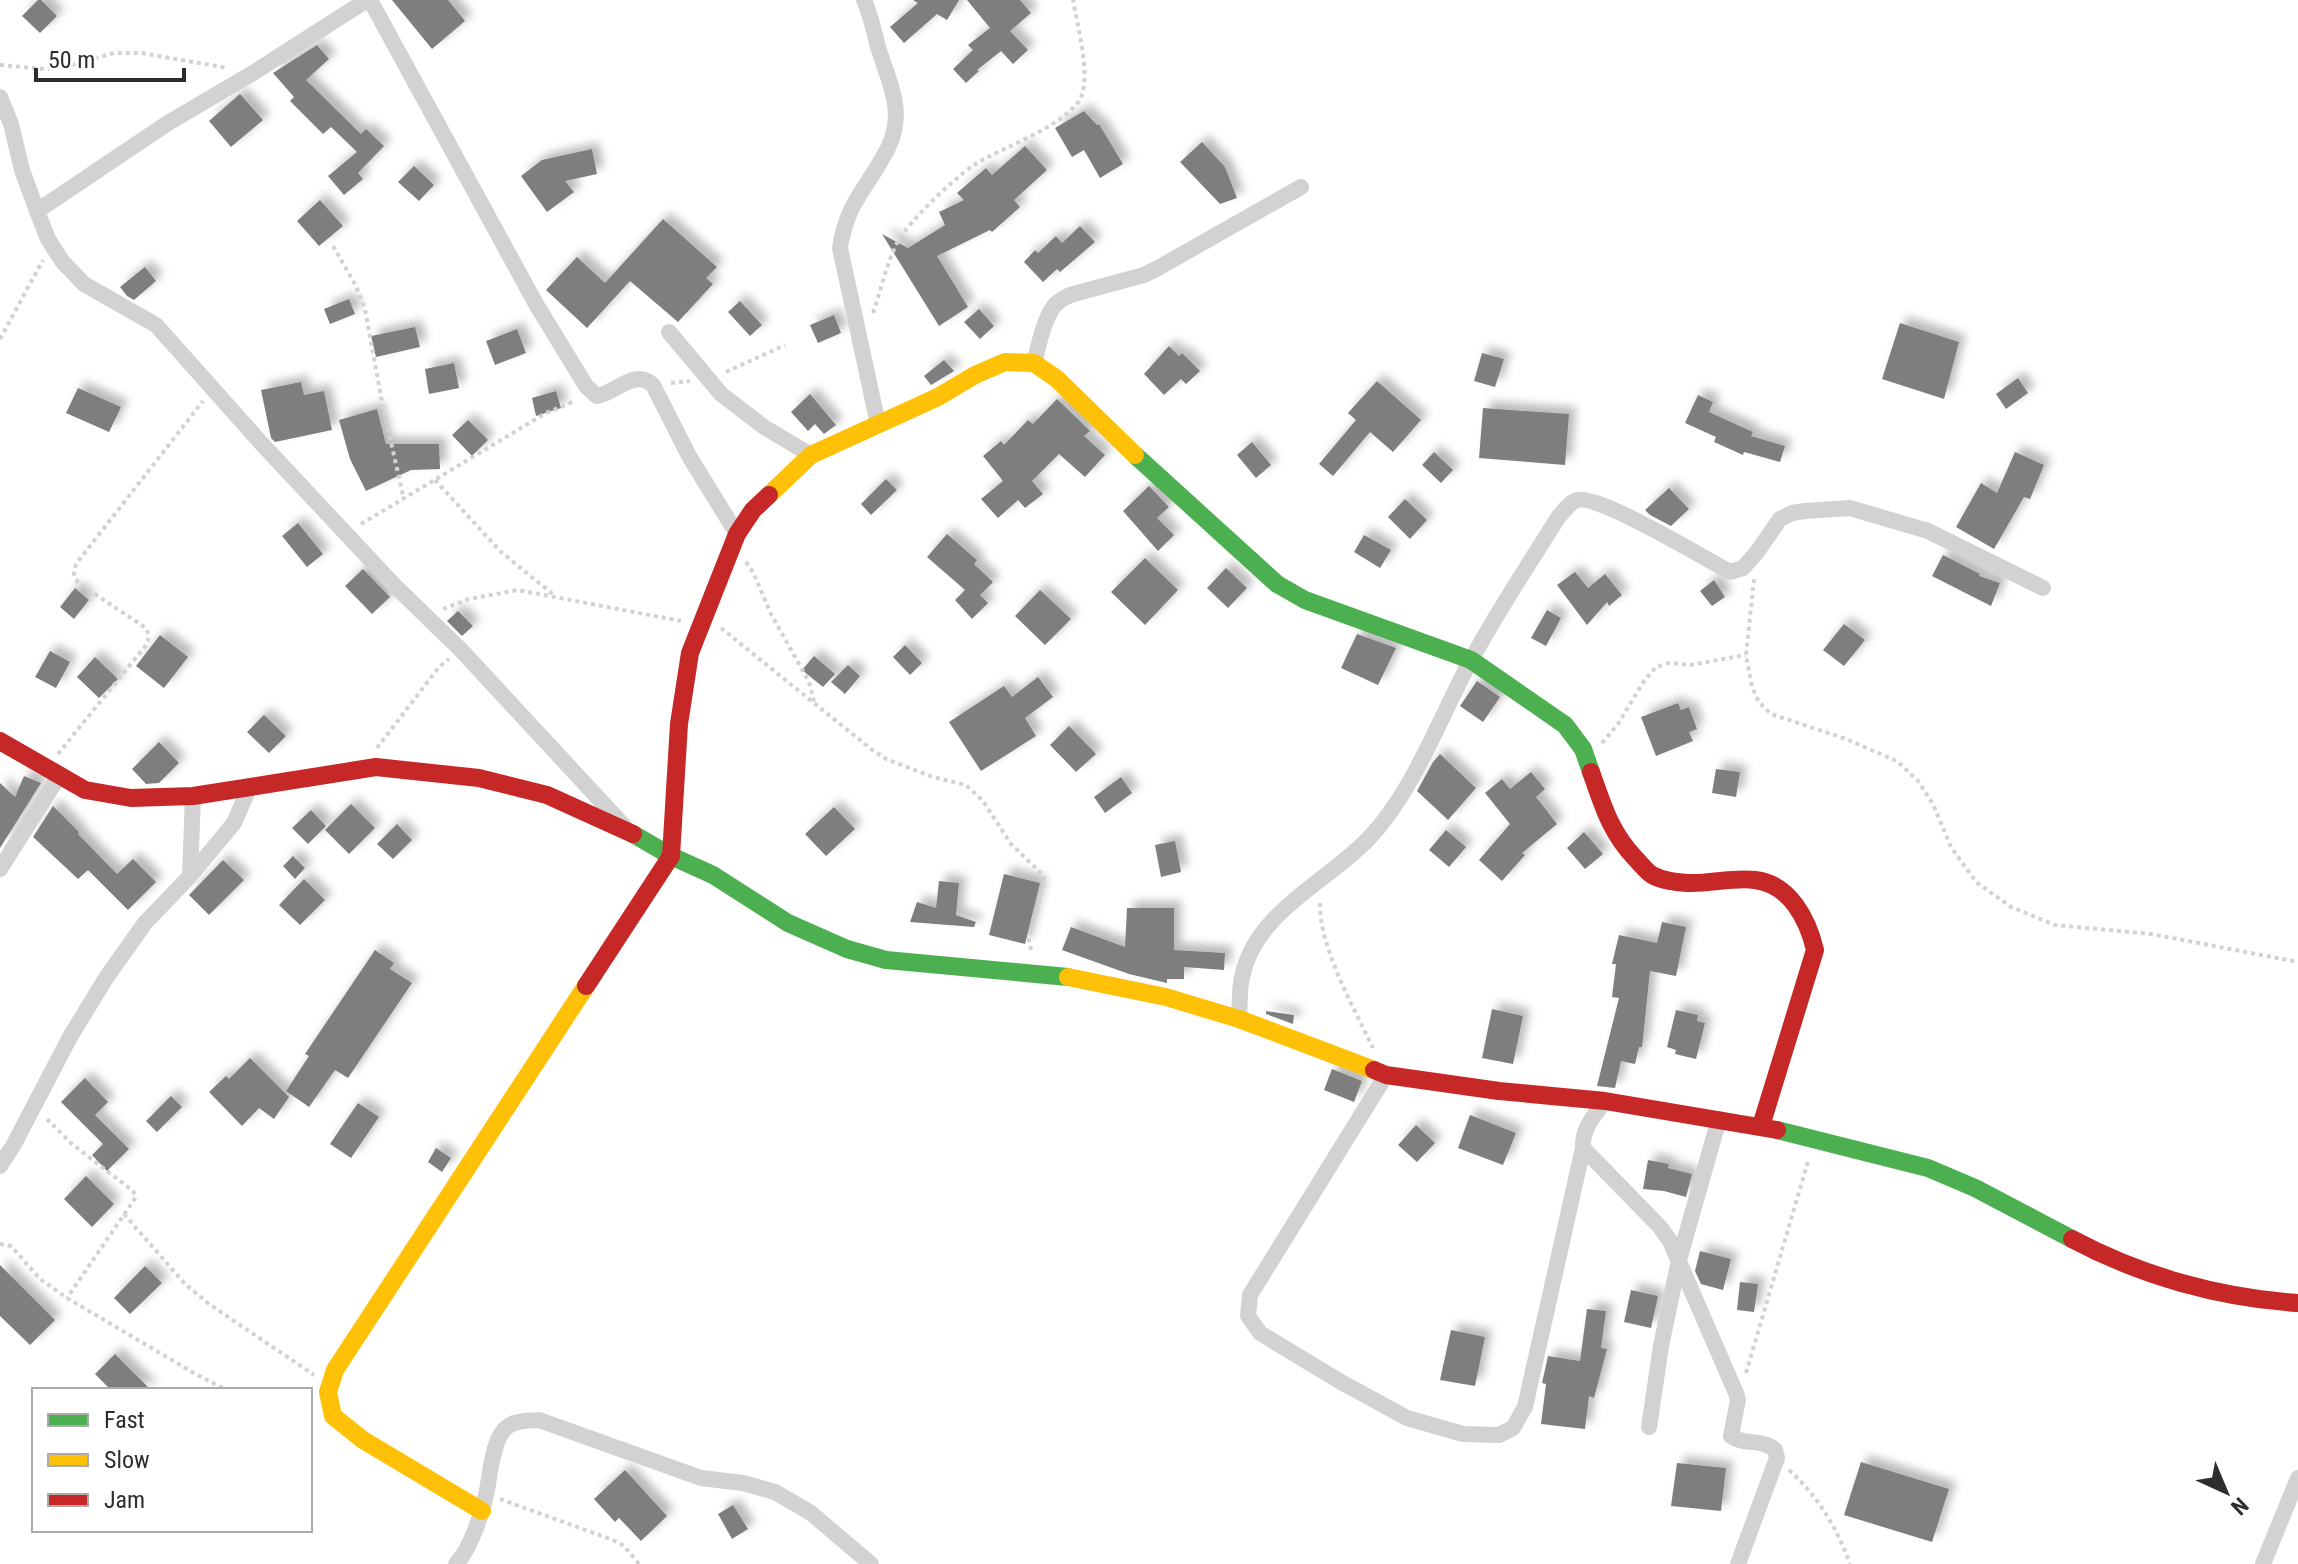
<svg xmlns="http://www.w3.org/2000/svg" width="2298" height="1564" viewBox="0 0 2298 1564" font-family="'Roboto Condensed',sans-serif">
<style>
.building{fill:#7e7e7e;filter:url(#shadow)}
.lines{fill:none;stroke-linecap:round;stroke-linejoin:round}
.path{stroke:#d2d2d2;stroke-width:4;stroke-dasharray:4 4;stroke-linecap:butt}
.street{stroke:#d2d2d2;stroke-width:16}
.fast{stroke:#4caf50;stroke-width:18}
.slow{stroke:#ffc107;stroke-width:18}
.jam{stroke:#c62828;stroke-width:18}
</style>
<defs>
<filter id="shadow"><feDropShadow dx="7" dy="-7" stdDeviation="4" flood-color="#0004"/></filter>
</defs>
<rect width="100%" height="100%" fill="#fff"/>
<!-- building -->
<path class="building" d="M38 0H41L57 16 40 33 22 16Z
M392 0H448L465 21 432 49Z
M913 0H959L947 20 937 14 904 43 890 27 918 3Z
M967 0H1020L1031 13 1010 31 1028 50 1013 64 1001 51 977 70 979 71 966 83 953 69 973 50 968 45 990 28Z
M317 45 329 59 306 80 361 134 366 129 384 146 358 173 363 179 344 195 328 176 357 152 331 127 323 134 290 101 294 97 273 73Z
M240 94 263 120 231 147 209 121Z
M1084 111 1097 125 1099 124 1123 164 1100 178 1084 150 1072 157 1055 128Z
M1202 142 1225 167 1237 198 1220 204 1180 162Z
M1025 146 1047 170 1014 200 1020 207 992 232 990 230 937 256 968 307 939 326 882 234 908 248 945 225 939 212 964 200 957 193 986 168 992 175Z
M592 149 597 174 565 181 574 192 547 212 521 176 542 160Z
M414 166 434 185 419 201 398 182Z
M320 200 343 226 319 246 297 221Z
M663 219 717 267 706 278 713 284 678 322 630 281 587 328 546 290 577 257 605 283Z
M1080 226 1095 242 1060 272 1057 269 1043 282 1024 262 1035 250 1038 253 1056 236 1062 243Z
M145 267 156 281 134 300 127 296 120 287Z
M349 299 355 314 330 324 324 309Z
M740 301 762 325 750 336 728 312Z
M979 309 994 326 980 339 964 322Z
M834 315 841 333 818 343 810 325Z
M1900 323 1959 342 1944 399 1882 379Z
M415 327 420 347 376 357 371 336Z
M517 329 526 353 495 365 486 341Z
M1169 346 1179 356 1182 353 1200 371 1186 384 1181 379 1164 395 1144 374Z
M1482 353 1504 359 1495 387 1474 381Z
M944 360 954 371 931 385 924 376Z
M454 363 459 388 429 394 425 369Z
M2018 378 2028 393 2006 409 1996 394Z
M1377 381 1421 420 1393 452 1370 432 1333 476 1319 464 1356 420 1348 413Z
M301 382 304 395 324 391 332 430 275 442 271 438 261 390Z
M78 388 121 407 109 432 66 413Z
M556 391 561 408 536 416 532 398Z
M810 394 836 425 824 434 815 424 808 431 791 412Z
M1698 395 1713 402 1709 412 1753 432 1751 436 1785 446 1780 462 1744 452 1743 455 1714 442 1716 437 1685 423Z
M1057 399 1090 431 1084 436 1105 455 1085 477 1059 454 1032 481 1043 494 1025 508 1018 500 998 518 981 499 1003 481 983 456 1001 441 1004 445 1028 420 1033 424Z
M1483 408 1569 414 1565 465 1479 458Z
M377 409 386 444H439L440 469 411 470 366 491 350 459 339 420Z
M468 420 488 440 472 456 452 435Z
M1252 442 1271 465 1256 478 1237 455Z
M1434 452 1453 470 1441 483 1422 465Z
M2015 452 2044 465 2030 499 2024 497 1994 549 1956 527 1981 483 1997 493Z
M886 479 897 490 871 515 861 504Z
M1149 486 1169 507 1157 518 1174 535 1158 551 1123 511Z
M1669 488 1689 509 1671 526 1650 515 1645 510Z
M1405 499 1427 520 1410 539 1388 517Z
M298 523 323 554 307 567 282 536Z
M947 534 977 560 974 564 993 582 980 595 988 603 972 619 955 600 965 590 927 557Z
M1364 535 1391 550 1380 568 1354 552Z
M1943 555 1980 574 1979 576 2000 583 1991 606 1932 576Z
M1145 558 1178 590 1145 625 1111 592Z
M1226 568 1247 588 1228 608 1207 588Z
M363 569 390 597 372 614 345 586Z
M1575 572 1588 588 1605 574 1622 595 1609 606 1607 602 1587 625 1557 585Z
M1714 580 1725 597 1712 606 1700 591Z
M75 588 89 600 74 619 60 607Z
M1040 590 1071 619 1045 645 1015 616Z
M1547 610 1561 618 1546 646 1531 638Z
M458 611 473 626 462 636 447 621Z
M1844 624 1865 640 1844 666 1823 650Z
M1357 634 1396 648 1378 685 1341 668Z
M160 635 188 657 164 688 136 666Z
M905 645 922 663 910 675 893 657Z
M50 651 70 662 56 688 35 677Z
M814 656 835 674 823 687 802 670Z
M95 657 118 679 99 698 77 677Z
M848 665 860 676 845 694 831 682Z
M1038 677 1053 697 1025 718 1036 736 981 771 949 722 1004 686 1012 697Z
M1477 681 1500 697 1483 722 1460 706Z
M1678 703 1681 710 1689 707 1697 729 1689 732 1693 741 1656 756 1641 717Z
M264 715 286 736 269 753 247 732Z
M1069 726 1096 754 1076 772 1050 745Z
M159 742 179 763 159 783 146 784 132 769Z
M1440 754 1476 788 1448 820 1417 791 1433 762Z
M1716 769 1740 772 1736 797 1712 793Z
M1531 772 1545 789 1536 797 1557 824 1522 853 1525 855 1502 881 1479 860 1510 824 1485 793 1502 779 1510 789Z
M24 776 41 783 0 848V783L15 797Z
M1121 777 1132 793 1105 813 1094 797Z
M351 804 375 828 349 854 325 830Z
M53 806 79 832 78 834 117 874 133 859 156 882 128 910 88 870 78 879 33 837Z
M834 807 855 829 826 856 805 834Z
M311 810 326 826 308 844 292 828Z
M397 824 412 840 393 859 377 844Z
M1446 830 1466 847 1449 867 1429 850Z
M1584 832 1603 854 1585 869 1567 848Z
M1175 841 1181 872 1161 877 1155 845Z
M293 856 305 868 295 879 283 866Z
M223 860 244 880 209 915 189 895Z
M1004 874 1040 883 1025 944 989 935Z
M304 879 325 900 300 925 279 905Z
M939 881 959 883 956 915 976 922 974 927 910 922 917 902 936 908Z
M1127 908H1174V950L1225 953 1224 970 1184 967V979H1167V983L1129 974 1062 950 1071 927 1125 947Z
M1662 922 1686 927 1676 976 1650 971 1642 1047H1639L1635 1064 1621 1061 1615 1088 1597 1086 1619 998 1612 997 1616 964H1612L1619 935 1657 943Z
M375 950 394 963 390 969 412 983 348 1078 335 1070 309 1107 286 1091 309 1056 305 1054Z
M1492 1009 1523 1016 1513 1064 1482 1058Z
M1676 1010 1698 1015 1697 1021 1705 1023 1696 1059 1675 1054 1676 1050 1667 1047Z
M1266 1011 1294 1015 1293 1024 1266 1014Z
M250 1058 289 1097 274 1119 259 1108 242 1126 209 1092 226 1076 229 1079Z
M1332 1069 1362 1081 1354 1102 1324 1090Z
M85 1078 108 1102 95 1115 129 1149 107 1171 92 1155 103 1144 61 1102Z
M171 1096 182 1107 157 1132 146 1121Z
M358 1103 379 1117 351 1158 330 1144Z
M1470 1115 1516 1133 1503 1165 1458 1148Z
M1416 1125 1435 1143 1417 1162 1398 1145Z
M436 1148 451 1158 442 1172 428 1162Z
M1648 1160 1669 1164 1668 1168 1692 1174 1686 1197 1664 1191 1643 1189Z
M86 1176 114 1204 92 1227 64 1199Z
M1700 1251 1731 1259 1723 1290 1701 1284 1695 1271Z
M0 1265 55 1320 30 1345 0 1316Z
M145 1266 162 1283 130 1314 114 1298Z
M1740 1282 1758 1284 1754 1312 1737 1310Z
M1631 1290 1658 1296 1651 1328 1624 1322Z
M1587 1309 1606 1311 1601 1348 1607 1349 1594 1398 1589 1396 1585 1429 1541 1424 1546 1384 1542 1383 1548 1356 1580 1361Z
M1451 1330 1485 1337 1475 1386 1440 1380Z
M115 1354 151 1390H111L95 1374Z
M1861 1462 1949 1489 1932 1542 1844 1515Z
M1677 1463 1726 1468 1721 1511 1671 1506Z
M625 1470 667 1516 641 1541 619 1518 615 1522 594 1499Z
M733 1505 748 1529 732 1539 718 1514Z"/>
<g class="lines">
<!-- path -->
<path class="path" d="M0 65 44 69 65 67 114 53H141L228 68
M333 246 356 286 365 309 382 402 404 500
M873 313C881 290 886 265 897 243 909 221 953 179 974 165 1002 147 1067 126 1081 97 1091 75 1077 24 1073 0
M0 339 43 260
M726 372 785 345
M671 383 690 381
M435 480 501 552 555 596
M361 524 546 413 575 401
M746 562 753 572 771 614 809 682 815 705
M1754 579 1746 655 1752 687 1759 702 1771 714 1846 739 1897 761 1918 781 1933 804 1951 847 1976 882 2011 907 2055 925 2151 934 2298 962
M443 609 469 599 518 590 681 621
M721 628 871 749 886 759 933 777 966 785 983 801 1011 844 1044 876V884L1029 939V945L1033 952
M1602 743 1618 724 1644 681 1656 667 1669 663 1690 665 1746 655
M377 748 439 667 449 659
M58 754 147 644 149 636 146 628 78 583 74 574 76 564 203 401
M1320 903C1319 947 1354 1008 1373 1048
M47 1119 72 1144 133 1191 136 1197 67 1298
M124 1214 185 1284 209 1304 314 1375
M0 1244 11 1246 40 1279 67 1298 192 1372 226 1390
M1746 1373 1809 1158
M1789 1470C1818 1496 1837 1528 1850 1564
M500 1499 613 1540 624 1546 639 1564"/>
<!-- street -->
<path class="street" d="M370 0 536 304 586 386 597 396C616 393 634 368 653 385L689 456 737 534
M864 0C871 16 874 31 878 47 889 83 906 111 888 148 869 186 846 203 840 248L878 424
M0 97 11 124 22 170 37 211 48 239 62 261 84 284 156 325 261 443 394 585 461 650 625 827
M37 211 168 123 253 73 367 0
M669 332 721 394 764 427 811 455
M1034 363C1039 345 1043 321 1054 306 1058 301 1064 298 1070 295L1144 275 1158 268 1301 187
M0 869 59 776
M190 876 193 796
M1239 1019C1240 1006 1239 990 1242 977 1256 910 1329 882 1371 836 1414 790 1440 717 1470 662 1497 612 1529 564 1559 516 1564 511 1571 501 1578 500 1600 495 1706 559 1730 572L1743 568 1757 552 1780 519 1792 513 1805 511 1850 508 1928 531 2043 588
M1386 1075 1250 1295 1248 1316 1260 1333 1341 1382 1407 1418 1463 1434 1499 1435 1513 1428 1525 1407 1583 1148
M1605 1101C1594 1116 1582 1128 1583 1148L1660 1227 1670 1241 1736 1393 1738 1400 1731 1436C1744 1446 1762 1438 1775 1450L1777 1458 1738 1564
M0 1166 13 1146 70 1037 106 978 145 923 190 876 234 823 250 786
M1649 1427 1661 1346 1679 1260 1719 1119
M456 1564C471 1548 483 1511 487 1490 490 1474 493 1441 504 1430 512 1420 527 1421 539 1420L701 1478 743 1483 775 1492 811 1513 871 1564
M2263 1564 2298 1478"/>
<!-- fast -->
<path class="fast" d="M1135 455 1277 584 1305 600 1471 660 1565 725 1583 749 1591 772
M633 834 671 856 713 875 788 923 847 949 886 960 1068 977
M1777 1130 1928 1168 1975 1188 2072 1239"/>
<!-- slow -->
<path class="slow" d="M769 495 811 455 938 397 975 375 1005 362 1034 363 1057 379 1135 455
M1068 977 1166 997 1239 1019 1374 1070
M482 1511 363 1440 333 1416 328 1392 335 1370 586 986"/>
<!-- jam -->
<path class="jam" d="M0 741 85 790 131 798 193 796 376 767 479 778 547 795 633 834
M1591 772C1603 805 1610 832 1635 858 1640 863 1646 871 1652 875 1663 881 1676 882 1688 883 1710 884 1733 877 1755 880 1790 884 1808 920 1815 950L1761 1126
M586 986 671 856 679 724 690 653 737 534 753 510 769 495
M1374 1070 1386 1075 1499 1091 1605 1101 1777 1130
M2072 1239C2141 1276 2220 1298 2298 1303"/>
</g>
<!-- legend -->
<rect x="32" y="1388" width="280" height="144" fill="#ffffff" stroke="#ababab" stroke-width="2"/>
<rect x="48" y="1414" width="40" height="12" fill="#4caf50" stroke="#ababab" stroke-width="2"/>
<text x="104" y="1428" font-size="24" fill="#2d2d2d">Fast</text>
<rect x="48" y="1454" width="40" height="12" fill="#ffc107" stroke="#ababab" stroke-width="2"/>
<text x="104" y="1468" font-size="24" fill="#2d2d2d">Slow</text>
<rect x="48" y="1494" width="40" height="12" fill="#c62828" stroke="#ababab" stroke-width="2"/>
<text x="104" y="1508" font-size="24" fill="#2d2d2d">Jam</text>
<!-- north arrow -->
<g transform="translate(2226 1492) rotate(136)" stroke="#ffffff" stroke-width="6" paint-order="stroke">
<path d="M0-6L14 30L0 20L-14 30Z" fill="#2d2d2d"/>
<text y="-12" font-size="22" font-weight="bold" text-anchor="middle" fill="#2d2d2d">N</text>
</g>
<!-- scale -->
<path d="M36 68v12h148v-12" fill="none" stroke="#2d2d2d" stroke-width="4"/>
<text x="48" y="68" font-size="24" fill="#2d2d2d" stroke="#ffffff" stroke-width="6" paint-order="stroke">50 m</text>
</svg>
